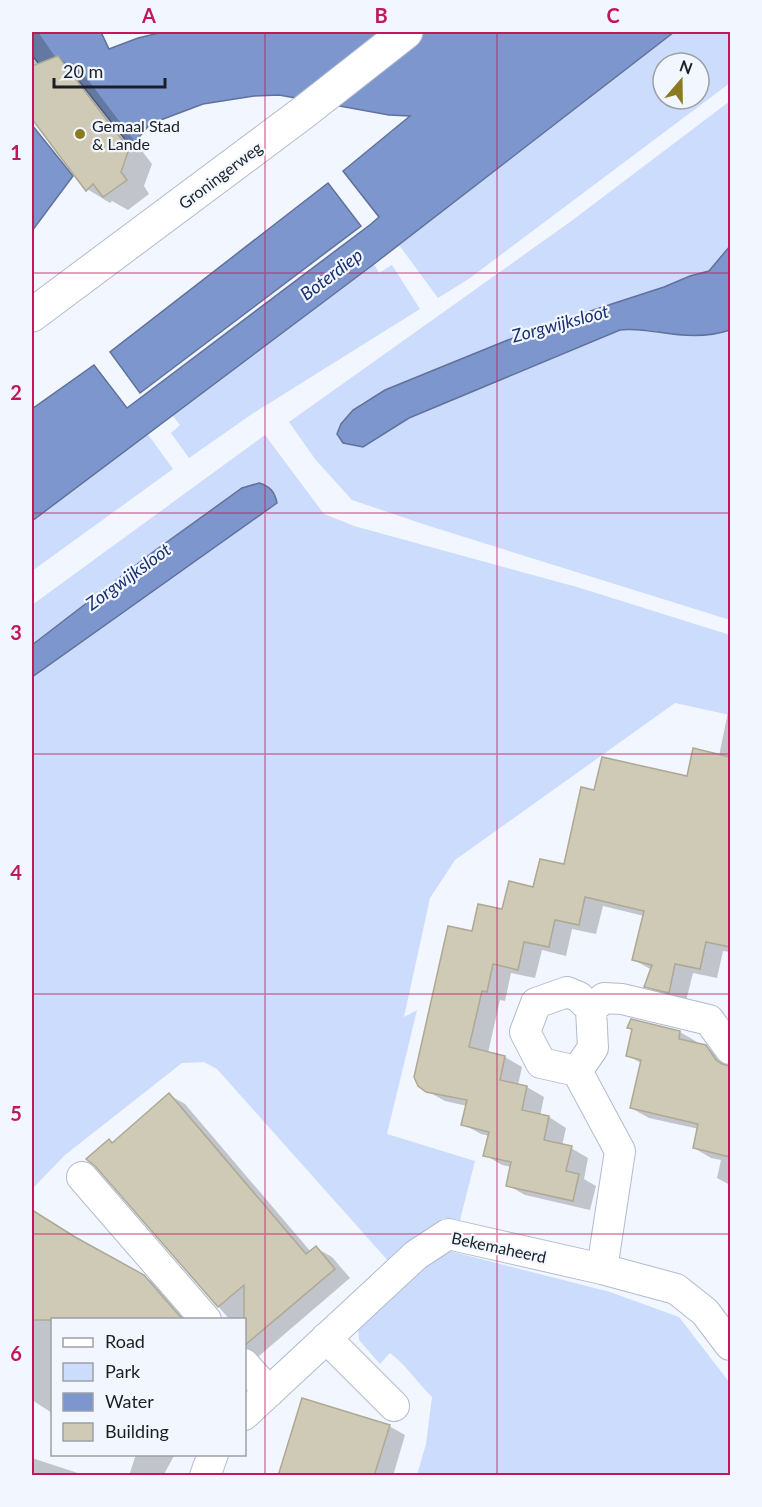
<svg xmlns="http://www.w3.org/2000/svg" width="762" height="1507" viewBox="0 0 762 1507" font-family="Lato,sans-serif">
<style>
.green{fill:#ccdcfd;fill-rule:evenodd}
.water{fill:#7d96cd;stroke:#60729b;stroke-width:1.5}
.shadow{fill:#0003}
.building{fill:#cecab5;stroke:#ada995;stroke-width:1.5}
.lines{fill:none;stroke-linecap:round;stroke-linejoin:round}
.street-casing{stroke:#b2bbce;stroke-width:32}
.secondary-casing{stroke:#b2bbce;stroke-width:35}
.street{stroke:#fff;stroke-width:30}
.secondary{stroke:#fff;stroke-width:33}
.grid{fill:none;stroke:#c2185b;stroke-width:1.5;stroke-opacity:0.55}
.poi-dot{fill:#8b7a20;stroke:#f2f6fe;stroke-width:2}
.labels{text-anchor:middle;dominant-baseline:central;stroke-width:4.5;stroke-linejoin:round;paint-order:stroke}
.poi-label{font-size:16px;fill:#1b1e25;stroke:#f2f6fe;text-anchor:start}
.street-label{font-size:16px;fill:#1b1e25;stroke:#f2f6fe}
.water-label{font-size:18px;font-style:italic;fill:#193071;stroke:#f2f6fe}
.neatline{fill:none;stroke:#c2185b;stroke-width:2}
.grid-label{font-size:20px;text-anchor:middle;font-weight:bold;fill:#c2185b}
</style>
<rect width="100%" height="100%" fill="#f2f6fe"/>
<!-- green -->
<path class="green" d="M674 32H730V83L470 278 438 298 399 245ZM663 63H699V99H663Z
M730 101V246L709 271 690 276 664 287 535 329 462 360 420 375 361 403 337 434 343 444 363 447 409 418 620 330C657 323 694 346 730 329V620L426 525 352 500 315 459 289 422 570 222Z
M374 264 379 273 392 265 420 309 252 414 189 458 171 433 180 425 172 415Z
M147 433 173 469 32 571V521Z
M265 435 324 514 354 526 577 587 730 635V715L675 703 455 860 430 898 404 1017 417 1010 387 1134 475 1161 460 1220 443 1218 390 1263 217 1069 204 1062 182 1063 65 1155 32 1189V677L277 503 267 485 259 483 242 488 153 552 32 645V605Z
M442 1249 610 1292 679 1317 730 1383V1475H417L426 1444 432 1397C417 1382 406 1365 390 1353L380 1364 359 1340 358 1328Z"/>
<!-- water -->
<path class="water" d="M32 32H101L109 49 138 38 163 32H674L374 264 32 521V409L94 365 127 408 371 224 379 217 343 171 410 116 389 115 279 95 254 96 203 104 150 124 131 147 68 67H67L58 57 42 68 32 55Z
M32 125 73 176 32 231Z
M328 183 361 226 140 393 110 352Z
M730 246V330C706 338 683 336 658 332 646 331 633 328 620 330L409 418 363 447 343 443 337 434 341 424 353 410 385 390 535 329 664 287 690 276 709 271Z
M259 483C270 486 275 492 277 503L32 677V645L153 552 242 488Z"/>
<!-- shadow -->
<path class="shadow" d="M32 32H38L56 58H58L82 72 152 164 144 186 149 194 128 210 112 201 110 203 87 189 32 116Z
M730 702V952L723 951 717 978 693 973 686 1001 663 996 646 986 652 970 634 960 644 916 603 906 596 934 572 929 566 956 542 950 535 978 511 973 505 1001 500 1000 488 1053 505 1057 522 1067 518 1085 527 1087 544 1097 540 1116 549 1117 566 1128 562 1146 571 1148 588 1158 584 1179 596 1186 590 1210 525 1195 507 1185 511 1167 502 1165 485 1155 489 1136 481 1134 463 1124 467 1106 445 1101 427 1091 473 933 565 866 595 791 688 778 719 756Z
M632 1021 680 1032 697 1042V1045L705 1047 723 1057 729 1065 727 1077 730 1078V1185L717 1178 721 1160 711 1158 694 1148 699 1129 649 1118 631 1108 641 1063 628 1056 634 1030 629 1028Z
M169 1095 185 1104 311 1252 316 1248 332 1257 350 1278 259 1356 248 1360 244 1367V1320H230L96 1165 109 1141 113 1144Z
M32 1211 160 1286 189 1320H52V1413L32 1400Z
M389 1426 405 1435 393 1476H279Z
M136 1454H175L163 1476H129Z
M32 1458 87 1476H32Z"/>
<!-- building -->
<path class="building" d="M58 56 129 149 121 172 127 180 103 197 93 184 86 191 32 119V66Z
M693 748 730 757V947L706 942 700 969 675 964 669 993 644 987 652 965 632 960 644 911 585 897 579 925 555 920 549 947 524 942 518 970 493 964 487 992 482 991 469 1047 505 1056 500 1080 527 1086 522 1110 549 1116 544 1140 572 1146 566 1171 579 1174 573 1201 506 1186 511 1162 483 1156 489 1132 461 1125 467 1100 426 1092 418 1086 414 1077 448 926 472 931 478 904 502 909 509 881 533 887 540 859 564 864 581 787 594 790 602 757 687 776Z
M631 1019 680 1031 679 1039 706 1045 716 1060 722 1064 730 1066V1157L693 1148 698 1124 630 1108 641 1060 626 1056 632 1029 627 1028Z
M169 1093 306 1254 316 1246 335 1269 244 1346V1285L218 1307 95 1166 86 1159 109 1139 112 1143Z
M32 1210 75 1237 144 1275 183 1320H32Z
M302 1398 390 1425 374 1476H278Z"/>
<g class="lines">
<defs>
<path id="street" d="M591 1009 604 998 622 999 709 1020 730 1049
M82 1177 206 1320
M602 1269 676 1289 705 1312 730 1345
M326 1338 394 1406
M244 1364 269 1392
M244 1415 416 1255 448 1234 602 1269 620 1151 577 1071 541 1063 525 1032 536 1003 567 992 579 997 591 1009 593 1048 577 1071
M205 1476 213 1454"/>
<path id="secondary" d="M32 315 304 112 406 32"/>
</defs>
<!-- street casing -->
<use href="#street" class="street-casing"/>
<!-- secondary casing -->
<use href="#secondary" class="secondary-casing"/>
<!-- street -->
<use href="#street" class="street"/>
<!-- secondary -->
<use href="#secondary" class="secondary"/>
</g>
<!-- grid -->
<path class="grid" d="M265 32V1476M497 32V1476M32 273H730M32 513H730M32 754H730M32 994H730M32 1234H730"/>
<!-- markers -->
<circle class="poi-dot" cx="80" cy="134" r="6"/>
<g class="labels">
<!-- poi labels -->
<g class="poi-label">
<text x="92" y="125">Gemaal Stad<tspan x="92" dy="18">&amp; Lande</tspan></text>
</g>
<!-- street labels -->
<g class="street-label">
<text transform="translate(220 175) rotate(-37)">Groningerweg</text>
<text transform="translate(499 1247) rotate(12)">Bekemaheerd</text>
</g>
<!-- water labels -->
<g class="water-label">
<text transform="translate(331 274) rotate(-37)">Boterdiep</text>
<text transform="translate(560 323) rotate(-15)">Zorgwijksloot</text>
<text transform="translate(128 576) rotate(-36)">Zorgwijksloot</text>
</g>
</g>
<!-- border -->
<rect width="762" height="1507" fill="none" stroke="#f2f6fe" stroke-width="66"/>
<!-- legend -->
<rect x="51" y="1318" width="195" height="138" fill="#f2f6fe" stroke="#9ca0a7" stroke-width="1.5"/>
<rect x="63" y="1338" width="30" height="9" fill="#ffffff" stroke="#9ca0a7" stroke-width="1.5"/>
<text x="105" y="1348" font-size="18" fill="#1b1e25">Road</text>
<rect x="63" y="1363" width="30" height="18" fill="#ccdcfd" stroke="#9ca0a7" stroke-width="1.5"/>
<text x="105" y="1378" font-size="18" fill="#1b1e25">Park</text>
<rect x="63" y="1393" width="30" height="18" fill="#7d96cd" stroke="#9ca0a7" stroke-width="1.5"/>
<text x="105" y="1408" font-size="18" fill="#1b1e25">Water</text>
<rect x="63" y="1423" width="30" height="18" fill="#cecab5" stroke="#9ca0a7" stroke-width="1.5"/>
<text x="105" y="1438" font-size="18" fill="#1b1e25">Building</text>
<!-- north arrow -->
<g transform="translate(681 81) rotate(20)"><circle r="28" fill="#f2f6fe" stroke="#9ca0a7" stroke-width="1.5"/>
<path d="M0-4.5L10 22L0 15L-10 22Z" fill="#8b7a20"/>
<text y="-9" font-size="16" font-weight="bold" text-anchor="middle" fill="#1b1e25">N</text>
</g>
<!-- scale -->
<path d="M54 78v9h111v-9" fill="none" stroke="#1b1e25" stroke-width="3"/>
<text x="63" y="78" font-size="18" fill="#1b1e25" stroke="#f2f6fe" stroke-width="4.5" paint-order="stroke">20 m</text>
<rect x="33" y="33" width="696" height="1441" class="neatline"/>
<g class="grid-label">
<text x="149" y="23">A</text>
<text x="381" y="23">B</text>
<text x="613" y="23">C</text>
<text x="16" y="160">1</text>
<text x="16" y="400">2</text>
<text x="16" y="640">3</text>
<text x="16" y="880">4</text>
<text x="16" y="1121">5</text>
<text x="16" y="1361">6</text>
</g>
</svg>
